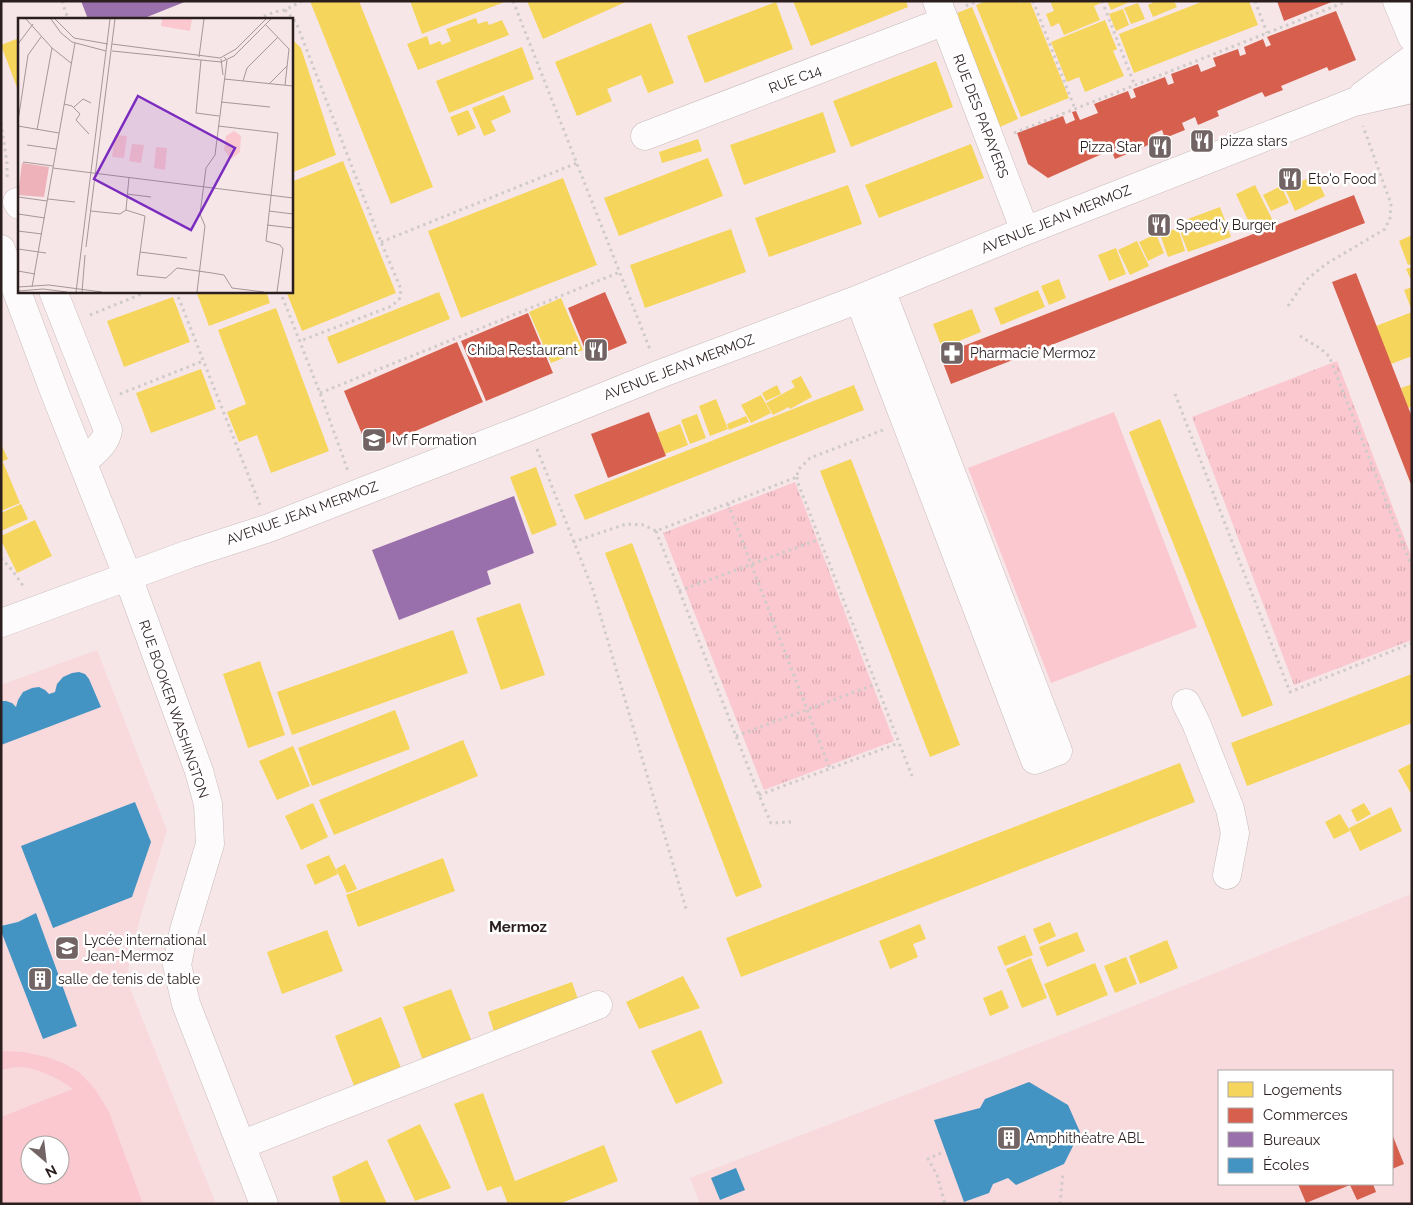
<svg xmlns="http://www.w3.org/2000/svg" width="1413" height="1205" viewBox="0 0 1413 1205" font-family="Raleway,sans-serif">
<style>
.built{fill:#f8d9dc;fill-rule:evenodd}
.grass{fill:url(#grass-tufts)}
.park{fill:#fac8ce;fill-rule:evenodd}
.homes{fill:#f6d55c}
.shops{fill:#d6604d}
.offices{fill:#9970ab}
.schools{fill:#4393c3}
.lines{fill:none;stroke-linecap:round;stroke-linejoin:round}
.minor-casing{stroke:#c8bbbc;stroke-width:29}
.major-casing{stroke:#c8bbbc;stroke-width:29}
.path{stroke:#d0caca;stroke-width:3;stroke-dasharray:2.5 4;stroke-linecap:butt}
.minor{stroke:#fefbfc;stroke-width:28}
.major{stroke:#fefbfc;stroke-width:28}
.labels{text-anchor:middle;dominant-baseline:central;stroke-width:5;stroke-linejoin:round;paint-order:stroke}
.street-label{font-size:14px;fill:#2b1e1f;stroke:#fff}
.poi-label{font-size:14px;fill:#2b1e1f;stroke:#fff;text-anchor:start}
.neighbourhood-label{font-size:15px;font-weight:bold;fill:#2b1e1f;stroke:#fff}
.inset-road{fill:none;stroke:#a59698;stroke-width:1}
.view{fill:#7b2cbf;fill-opacity:0.15;stroke:#7b2cbf;stroke-width:2.5}
.inset-edge{fill:none;stroke:#2b1e1f;stroke-width:2.5}
</style>
<defs>
<pattern id="grass-tufts" width="24" height="20" patternUnits="userSpaceOnUse" patternTransform="scale(1.25)"><rect width="24" height="20" fill="#fac8ce"/><path d="M3 7l-1-3M5 7V3M7 7l1-3M15 17l-1-3M17 17v-4M19 17l1-3" fill="none" stroke="#d6abb0"/></pattern>
</defs>
<rect width="100%" height="100%" fill="#f6e6e8"/>
<!-- built -->
<path class="built" d="M97 650 167 830 140 918 126 978 216 1204H1V685ZM30 1145H60V1175H30Z
M1412 894V1204H700L690 1178 1076 1029ZM1219 1071H1392V1184H1219Z"/>
<!-- grass -->
<path class="grass" d="M1337 361 1412 558V640L1294 685 1192 417Z
M795 482 894 741 764 790 663 533Z"/>
<!-- park -->
<path class="park" d="M1114 412 1197 627 1051 683 968 468Z
M1 1051 24 1052 47 1057 63 1063 79 1072 95 1089 109 1112 143 1204H1V1117L73 1089C58 1078 37 1067 17 1067 12 1067 6 1069 1 1070ZM30 1145H60V1175H30Z"/>
<!-- homes -->
<path class="homes" d="M310 1H359L433 187 391 204Z
M410 1H507L422 34Z
M527 1H628L543 39Z
M793 1H906L908 7 811 46Z
M986 1H1019L1020 3 1024 1H1030L1069 98 1021 117 976 5Z
M1050 1H1100L1101 3 1094 6 1100 20 1064 35 1059 23 1051 27 1046 14 1054 11Z
M1107 1H1132L1111 10Z
M1156 1H1174L1177 7 1153 17 1148 5Z
M1204 1H1249L1258 25 1134 73 1119 34Z
M776 2 793 49 705 83 687 36Z
M1138 3 1145 19 1131 24 1124 8Z
M972 7 1018 119 993 130 947 17Z
M1123 9 1129 25 1116 31 1109 14Z
M476 18 478 24 487 21 489 25 502 20 509 35 418 70 407 44 427 36 430 45 440 41 442 45 451 41 446 29Z
M1105 20 1117 49 1113 51 1124 76 1085 92 1079 77 1067 82 1051 42Z
M651 23 674 83 648 93 641 75 607 89 612 101 577 116 555 62Z
M19 38V93L1 45Z
M291 38 301 48 336 155 291 173Z
M522 47 534 79 449 113 436 81Z
M936 61 953 107 851 147 833 101Z
M504 95 511 112 491 121 496 131 484 136 472 108Z
M468 110 476 128 458 136 450 117Z
M823 112 836 152 744 185 730 145Z
M698 139 702 151 662 163 659 152Z
M971 144 984 178 879 218 865 185Z
M708 158 723 196 619 236 604 198Z
M343 161 396 293 302 331 286 291H291V182Z
M1315 175 1325 196 1295 211 1285 189Z
M563 178 597 265 461 318 428 231Z
M848 185 862 224 769 257 755 218Z
M1255 185 1273 221 1253 231 1236 194Z
M1281 186 1289 203 1271 211 1263 195Z
M1220 207 1231 237 1188 252 1177 223Z
M1178 228 1185 251 1168 257 1160 234Z
M731 229 746 272 645 308 630 265Z
M1156 234 1164 253 1148 261 1139 242Z
M1412 235V264L1408 265 1399 241Z
M1137 241 1149 266 1130 275 1118 250Z
M1116 248 1126 274 1109 281 1098 255Z
M1412 267V282L1406 269Z
M1059 279 1066 298 1049 305 1041 286Z
M1412 287V311L1404 290Z
M1038 290 1045 307 1001 325 994 308Z
M196 291H266L270 303 209 326Z
M439 292 450 319 338 364 327 337Z
M173 297 190 342 124 367 107 321Z
M561 298 583 350 551 363 529 312Z
M276 308 329 451 271 473 257 435 239 442 227 412 246 404 218 330Z
M972 309 981 332 942 348 933 324Z
M1412 312V356L1391 364 1376 326Z
M201 369 216 409 151 433 136 393Z
M801 376 812 397 790 409 789 407 773 415 766 403 795 387 791 381Z
M1412 384V406L1408 408 1401 388Z
M777 385 781 394 766 401 762 393Z
M854 385 864 410 585 520 574 495Z
M761 395 771 413 751 423 741 405Z
M716 399 728 429 710 436 699 406Z
M697 414 706 438 690 444 681 420Z
M746 416 749 422 729 430 727 424Z
M1160 419 1273 705 1242 717 1129 432Z
M680 424 688 445 665 454 657 433Z
M1 444 8 459 1 462Z
M851 459 960 745 930 757 820 471Z
M3 462 20 503 1 511V463Z
M536 467 557 525 532 535 510 477Z
M21 504 28 519 1 531V513Z
M35 520 52 556 17 573 1 540V536Z
M632 543 762 887 736 897 605 553Z
M520 603 545 675 501 690 476 618Z
M453 630 468 673 292 735 277 692Z
M260 661 285 735 248 748 223 674Z
M1412 674V723L1247 786 1231 743Z
M395 710 410 749 312 786 298 748Z
M463 740 478 776 334 835 319 800Z
M293 746 310 786 277 800 259 761Z
M1180 763 1195 802 741 977 726 938Z
M1412 763V791L1410 792 1398 770Z
M313 803 328 837 301 850 285 816Z
M1364 803 1371 814 1357 822 1351 810Z
M1391 807 1402 831 1360 851 1349 828Z
M1340 814 1350 831 1334 839 1325 822Z
M329 855 338 874 315 885 306 865Z
M443 858 455 891 358 927 346 895Z
M345 864 357 889 347 893 336 869Z
M1050 922 1056 936 1039 944 1033 929Z
M920 924 926 939 913 944 918 957 890 969 879 941Z
M327 930 343 971 282 994 267 952Z
M1077 932 1085 951 1047 967 1039 947Z
M1025 935 1033 955 1005 966 997 947Z
M1167 940 1178 968 1140 984 1129 956Z
M1126 957 1137 984 1115 993 1104 966Z
M1031 958 1047 998 1022 1008 1006 969Z
M1095 963 1108 995 1057 1016 1044 984Z
M683 976 700 1008 639 1029 626 1002Z
M572 982 580 1005 495 1035 488 1012Z
M451 989 474 1047 425 1066 403 1007Z
M1002 990 1009 1008 990 1016 983 998Z
M381 1017 403 1073 356 1091 335 1036Z
M701 1030 723 1083 676 1104 651 1051Z
M483 1093 515 1181 604 1145 618 1181 559 1204H508L501 1186 487 1191 454 1104Z
M420 1124 451 1188 415 1201 387 1140Z
M367 1160 387 1204H341L332 1177Z"/>
<!-- shops -->
<path class="shops" d="M1277 1H1334L1284 21Z
M1336 11 1356 60 1329 71 1327 67 1281 86 1283 90 1265 97 1262 92 1217 111 1219 116 1198 125 1195 117 1182 123 1185 130 1165 138 1162 130 1150 135 1153 143 1115 159 1111 150 1048 178 1028 164 1017 133 1063 116 1066 124 1075 120 1072 112 1076 111 1080 120 1098 113 1094 104 1128 91 1131 99 1136 97 1133 89 1165 77 1168 85 1174 83 1171 74 1198 64 1201 72 1216 66 1213 58 1238 49 1240 56 1246 54 1244 47 1263 39 1266 47 1271 45 1267 37Z
M1354 195 1365 223 951 384 940 355Z
M1356 273 1412 417V487L1332 282Z
M605 292 627 343 589 359 568 308Z
M528 313 553 373 486 401 461 341Z
M457 342 483 402 369 451 344 391Z
M649 412 666 456 608 478 591 434Z
M1392 1134 1404 1164 1392 1169Z
M1298 1184H1373L1376 1192 1357 1200 1350 1185 1306 1203Z"/>
<!-- offices -->
<path class="offices" d="M81 1H187L142 19H88Z
M514 496 534 553 487 571 491 584 399 620 372 550Z"/>
<!-- schools -->
<path class="schools" d="M79 672 85 674 89 679 101 707 1 745V701H6L12 703 16 707 18 700 23 692 32 688 39 687 45 690 49 694 55 692 57 684 63 677 72 673Z
M135 802 151 842 132 897 53 928 21 846Z
M36 913 77 1026 43 1039 1 931V926L18 922Z
M1029 1082 1068 1105 1080 1132 1064 1164 1016 1185 1008 1178 993 1184 989 1193 964 1202 934 1120 980 1108 985 1099Z
M736 1168 745 1190 720 1200 711 1178Z"/>
<g class="lines">
<defs>
<path id="minor" d="M937 1 1025 231
M1363 95 1412 59
M645 136 945 21
M17 202 19 205
M1 249 56 396 128 577 199 771 208 804 210 844 184 930 177 965 186 1004 264 1204
M53 291 108 430C107 443 92 453 83 463
M859 299 1035 760 1058 751 881 290
M1 623 189 554 269 528 529 427 660 374 859 299 1025 231 1354 102 1412 89
M1186 703 1196 723 1230 809 1235 833 1227 875
M241 1145 598 1005"/>
<path id="major" d="M1397 1 1412 37"/>
</defs>
<!-- minor casing -->
<use href="#minor" class="minor-casing"/>
<!-- major casing -->
<use href="#major" class="major-casing"/>
<!-- path -->
<path class="path" d="M62 1 68 19
M513 1 651 352
M1033 1 1075 109
M1102 1 1135 86
M1255 1 1267 33
M966 6 977 1
M285 10 296 22 381 242 401 289 400 298 392 306 300 341
M258 19 274 12 285 10 302 1
M1 123 7 163V175L9 180
M1014 133 1348 1
M381 242 577 163
M176 291 260 505
M280 291 320 393 348 471
M1288 306 1306 280 1326 264 1385 229 1390 218 1391 204 1363 126
M90 315 149 291
M1300 336 1321 349 1329 356 1412 567
M320 393 620 272
M120 394 203 361
M1175 394 1290 692 1412 643
M537 449 593 590 687 912
M797 477 798 483 912 776
M728 504 830 769
M656 531 759 795 771 823 791 822
M573 542 626 524 644 525 656 531 797 477 798 470 810 458 883 430
M1 558 12 570 24 587
M679 591 820 539
M736 736 876 684
M759 795 899 743
M941 1153 928 1159 937 1175 945 1204
M1060 1204 1063 1173"/>
<!-- minor -->
<use href="#minor" class="minor"/>
<!-- major -->
<use href="#major" class="major"/>
</g>
<!-- icons -->
<defs>
<symbol id="restaurant-square" viewBox="-11 -11 22 22"><rect x="-9" y="-9" width="18" height="18" rx="4" fill="#726465" stroke="#fff"/><path d="M-5-6h1v4h1v-4h1v4h1v-4h1v5L-1.5 .5V6h-2V.5L-5-1ZM5-6V6H3V1.5H1.5Q1.5-4 5-6Z" fill="#fff"/></symbol>
<symbol id="pharmacy-square" viewBox="-11 -11 22 22"><rect x="-9" y="-9" width="18" height="18" rx="4" fill="#726465" stroke="#fff"/><path d="M-2-6h4v4h4v4h-4v4h-4v-4h-4v-4h4Z" fill="#fff"/></symbol>
<symbol id="school-square" viewBox="-11 -11 22 22"><rect x="-9" y="-9" width="18" height="18" rx="4" fill="#726465" stroke="#fff"/><path d="M0-5L7-2L0 1L-7-2ZM-4 1L0 2.5L4 1V4Q0 6-4 4Z" fill="#fff"/></symbol>
<symbol id="building-square" viewBox="-11 -11 22 22"><rect x="-9" y="-9" width="18" height="18" rx="4" fill="#726465" stroke="#fff"/><path d="M-4-6H4V6H1V3H-1V6H-4ZM-2.5-4.3h1.7v1.8h-1.7ZM.8-4.3h1.7v1.8H.8ZM-2.5-1h1.7V.8h-1.7ZM.8-1h1.7V.8H.8Z" fill="#fff"/></symbol>
</defs>
<g fill-rule="evenodd">
<use href="#restaurant-square" x="1188" y="127" width="28" height="28"/>
<use href="#restaurant-square" x="1146" y="133" width="28" height="28"/>
<use href="#restaurant-square" x="1276" y="165" width="28" height="28"/>
<use href="#restaurant-square" x="1145" y="211" width="28" height="28"/>
<use href="#restaurant-square" x="582" y="336" width="28" height="28"/>
<use href="#pharmacy-square" x="938" y="339" width="28" height="28"/>
<use href="#school-square" x="360" y="426" width="28" height="28"/>
<use href="#school-square" x="53" y="934" width="28" height="28"/>
<use href="#building-square" x="26" y="965" width="28" height="28"/>
<use href="#building-square" x="995" y="1124" width="28" height="28"/>
</g>
<g class="labels">
<!-- street labels -->
<g class="street-label">
<text transform="translate(795 79) rotate(-21)">RUE C14</text>
<text transform="translate(981 116) rotate(69)">RUE DES PAPAYERS</text>
<text transform="translate(1056 219) rotate(-22)">AVENUE JEAN MERMOZ</text>
<text transform="translate(679 367) rotate(-21)">AVENUE JEAN MERMOZ</text>
<text transform="translate(302 513) rotate(-20)">AVENUE JEAN MERMOZ</text>
<text transform="translate(174 709) rotate(71)">RUE BOOKER WASHINGTON</text>
</g>
<!-- poi labels -->
<g class="poi-label">
<text x="1220" y="141">pizza stars</text>
<text x="1142" y="147" text-anchor="end">Pizza Star</text>
<text x="1308" y="179">Eto'o Food</text>
<text x="1176" y="225">Speed'y Burger</text>
<text x="578" y="350" text-anchor="end">Chiba Restaurant</text>
<text x="970" y="353">Pharmacie Mermoz</text>
<text x="392" y="440">lvf Formation</text>
<text x="84" y="940">Lycée international<tspan x="84" dy="16">Jean-Mermoz</tspan></text>
<text x="58" y="979">salle de tenis de table</text>
<text x="1026" y="1138">Amphithéatre ABL</text>
</g>
<!-- neighbourhood labels -->
<g class="neighbourhood-label">
<text x="518" y="927">Mermoz</text>
</g>
</g>
<!-- overview -->
<g transform="translate(18 18)">
<rect width="275" height="275" fill="#f6e6e8"/>
<path d="M144 1H174L172 13 143 8ZM97 117 109 118 106 140 94 139ZM138 129 149 130 147 152 136 150Z" fill="#fac8ce"/>
<path d="M4 145 31 149 26 179 0 177Z" fill="#edb2ba"/>
<path d="M216 113 223 118 222 134 213 141 206 132 208 118ZM114 126 126 127 123 145 111 143Z" fill="#fac8ce"/>
<path class="inset-road" d="M8 1 34 30 53 45M33 1 43 15 54 24 88 33M37 1 56 20 90 26M247 6 271 31 267 67M0 26 15 6M94 26 202 40 218 31 248 1M94 33 203 44 216 38 253 1M181 39 186 1M203 41 205 57M183 42 178 95 201 98M206 61 275 68M225 63 229 50 260 19M251 66 269 48M203 84 252 89M46 86 54 88 62 96 58 102 71 116M56 89 65 81 73 85M0 103 10 37 23 19M0 108 41 115M200 108 260 115 248 223 262 227M19 112 34 30M9 127 38 131M5 144 35 148M35 150 275 180M109 176 133 179M0 179 29 183M30 181 57 184M108 192 127 198 119 257 148 260 159 250 194 255 206 257 214 270 246 274M108 192 111 159M73 193 102 196 108 192M251 193 275 196M0 196 27 200M249 207 275 210M0 213 24 216M68 229 97 1M0 231 28 235M122 234 169 240M0 253 17 256M0 269 31 267 84 274M14 269 57 25M0 273 25 271 49 274M58 274 92 1M64 274 67 237M179 274 187 208 182 196 188 150 197 137 209 42 206 39M259 274 265 231 262 227"/>
<path class="view" d="M120 78 217 130 173 212 76 161Z"/>
<rect width="275" height="275" class="inset-edge"/>
</g>
<!-- border -->
<rect width="1413" height="1205" fill="none" stroke="#2b1e1f" stroke-width="5"/>
<!-- legend -->
<rect x="1218" y="1070" width="175" height="115" fill="#ffffff" stroke="#aaa5a5"/>
<rect x="1228" y="1082" width="25" height="15" fill="#f6d55c" stroke="#aaa5a5"/>
<text x="1263" y="1095" font-size="15" fill="#2b1e1f">Logements</text>
<rect x="1228" y="1108" width="25" height="15" fill="#d6604d" stroke="#aaa5a5"/>
<text x="1263" y="1120" font-size="15" fill="#2b1e1f">Commerces</text>
<rect x="1228" y="1132" width="25" height="15" fill="#9970ab" stroke="#aaa5a5"/>
<text x="1263" y="1145" font-size="15" fill="#2b1e1f">Bureaux</text>
<rect x="1228" y="1158" width="25" height="15" fill="#4393c3" stroke="#aaa5a5"/>
<text x="1263" y="1170" font-size="15" fill="#2b1e1f">Écoles</text>
<!-- north arrow -->
<g transform="translate(45 1160) rotate(152)"><circle r="24" fill="#ffffff" stroke="#aaa5a5"/>
<path d="M0-4L9 19L0 12L-9 19Z" fill="#726465"/>
<text y="-8" font-size="14" font-weight="bold" text-anchor="middle" fill="#2b1e1f">N</text>
</g>
</svg>
